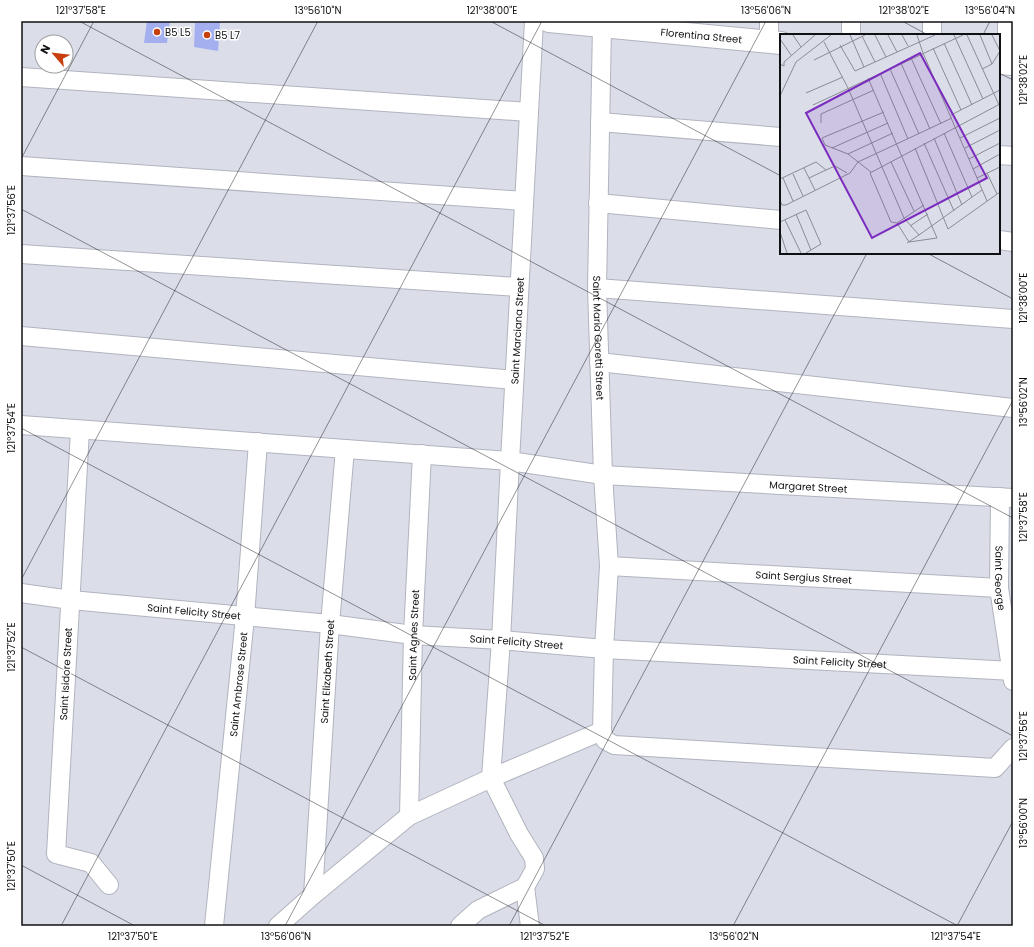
<svg xmlns="http://www.w3.org/2000/svg" width="1034" height="947" viewBox="0 0 1034 947" font-family="Poppins,sans-serif">
<style>
.building{fill:#a4afef}
.lines{fill:none;stroke-linecap:round;stroke-linejoin:round}
.minor-casing{stroke:#b1b4be;stroke-width:20}
.tertiary-casing{stroke:#b1b4be;stroke-width:24}
.minor{stroke:#fff;stroke-width:18}
.tertiary{stroke:#fff;stroke-width:22}
.ticks{fill:none;stroke:#0f1013;stroke-width:1;stroke-opacity:0.45}
.poi-dot{fill:#c63f0d;stroke:#fff;stroke-width:1.5}
.labels{text-anchor:middle;dominant-baseline:central;stroke-width:3;stroke-linejoin:round;paint-order:stroke}
.poi-label{font-size:10px;fill:#0f1013;stroke:#fff;text-anchor:start}
.street-label{font-size:10px;fill:#0f1013;stroke:#fff}
.inset-road{fill:none;stroke:#898c93;stroke-width:1}
.view{fill:#7b2cbf;fill-opacity:0.15;stroke:#7b2cbf;stroke-width:2}
.inset-edge{fill:none;stroke:#0f1013;stroke-width:2}
.neatline{fill:none;stroke:#0f1013;stroke-width:1.5}
.ticks-label{font-size:10px;text-anchor:middle;fill:#0f1013}
</style>
<rect width="100%" height="100%" fill="#dbdee9"/>
<!-- building -->
<path class="building" d="M147 21H170L167 43H144Z
M220 22 218 51 194 47 195 23Z"/>
<g class="lines">
<defs>
<g id="minor">
<path d="M932 21V35"/>
<path id="s1" d="M602 26 597 288 603 475 609 566 604 649 602 731 605 740 614 745 995 768 1013 748"/>
<path d="M851 35V21"/>
<path d="M769 42V21"/>
<path d="M1007 64V21"/>
<path d="M21 77 529 112"/>
<path d="M600 122 781 137"/>
<path d="M999 155 1013 156"/>
<path d="M21 166 524 201"/>
<path d="M598 203 781 220"/>
<path d="M999 240 1013 242"/>
<path d="M21 254 519 287"/>
<path d="M597 288 1013 319"/>
<path d="M21 336 514 380"/>
<path d="M599 362 1013 408"/>
<path id="s2" d="M21 425 510 461 603 475 1013 498"/>
<path d="M80 430 56 854 91 863 109 885"/>
<path id="s3" d="M1000 497 999 588 1013 681"/>
<path id="s4" d="M609 566 999 588"/>
<path id="s5" d="M21 593 71 600 330 624 413 635 501 640 604 649 1013 671"/>
<path id="s6" d="M409 816 413 635 422 454"/>
<path d="M525 887 530 926"/>
<path id="s7" d="M313 895 330 624 345 449"/>
<path id="s8" d="M214 926 245 617 258 442"/>
<path d="M278 926 313 895 409 816 491 778 602 731"/>
<path id="s9" d="M460 926 478 910 525 887 535 869 534 858 519 834 491 778 501 640 510 461 534 21"/>
</g>
<g id="tertiary">
<path id="s10" d="M549 21 781 43"/>
<path d="M999 63 1013 64"/>
</g>
</defs>
<!-- minor casing -->
<use href="#minor" class="minor-casing"/>
<!-- tertiary casing -->
<use href="#tertiary" class="tertiary-casing"/>
<!-- minor -->
<use href="#minor" class="minor"/>
<!-- tertiary -->
<use href="#tertiary" class="tertiary"/>
</g>
<!-- ticks -->
<path class="ticks" d="M79 21 1013 518M490 21 781 176M902 21 928 35M983 35 990 21M999 73 1013 80M21 159 94 21M21 209 1013 736M927 253 1013 299M21 428 958 926M21 580 318 21M21 647 546 926M21 865 135 926M61 926 542 21M285 926 766 21M509 926 867 253M733 926 1013 400M957 926 1013 821"/>
<!-- markers -->
<g class="poi-dot">
<circle cx="157" cy="32" r="4"/>
<circle cx="207" cy="35" r="4"/>
</g>
<g class="labels">
<!-- poi labels -->
<g class="poi-label">
<text x="165" y="32">B5 L5</text>
<text x="215" y="35">B5 L7</text>
</g>
<!-- street labels -->
<g class="street-label">
<text stroke="none"><textPath href="#s10" startOffset="153">Florentina Street</textPath></text>
<text stroke="none"><textPath href="#s9" startOffset="647">Saint Marciana Street</textPath></text>
<text stroke="none"><textPath href="#s1" startOffset="312">Saint Maria Goretti Street</textPath></text>
<text stroke="none"><textPath href="#s2" startOffset="790">Margaret Street</textPath></text>
<text stroke="none"><textPath href="#s4" startOffset="195">Saint Sergius Street</textPath></text>
<text stroke="none"><textPath href="#s3" startOffset="81">Saint George</textPath></text>
<text stroke="none"><textPath href="#s5" startOffset="174">Saint Felicity Street</textPath></text>
<text stroke="none"><textPath href="#s6" startOffset="181">Saint Agnes Street</textPath></text>
<text stroke="none"><textPath href="#s5" startOffset="498">Saint Felicity Street</textPath></text>
<text stroke="none"><textPath href="#s5" startOffset="822">Saint Felicity Street</textPath></text>
<text stroke="none"><textPath href="#s7" startOffset="224">Saint Elizabeth Street</textPath></text>
<text transform="translate(66 674) rotate(-87)">Saint Isidore Street</text>
<text stroke="none"><textPath href="#s8" startOffset="243">Saint Ambrose Street</textPath></text>
</g>
</g>
<!-- overview -->
<g transform="translate(780 34)">
<rect width="220" height="220" fill="#dbdee9"/>
<path class="inset-road" d="M13 1 21 13M70 1 84 33M95 1 106 23M108 1 117 18M122 1 128 12M137 1 143 19 207 167M174 1 203 65M187 1 219 71M200 1 212 30M212 1 220 17M82 2 95 28M0 5 11 21M44 8 68 54 124 184 139 201 202 156M164 9 192 71M60 11 75 37 155 1M153 14 181 76M131 24 161 90M34 26 85 1M121 29 150 95M0 30 4 32V28L35 1M110 35 139 100M202 35 212 30 220 17M100 39 128 105M88 44 157 204 129 208 117 189M26 59 63 43M0 62 16 28 51 1M33 71 183 1M171 81 220 56M41 89V80L94 56M164 99 192 163M154 104 182 171M180 104 220 84M144 109 174 177M52 114 108 89M135 114 168 195 220 158M185 114 220 96M68 120 113 99M189 125 220 109M111 128 134 177M24 134 35 156M193 135 220 120M91 138 68 120 45 111 42 104 104 78M207 139 217 160M13 140 23 162M3 144 13 167M29 144 46 136M197 144 220 133M0 145 36 128 46 136 55 132 67 139M0 166 2 171H6L70 139 78 128 172 84M16 180 31 216M5 186 21 219M0 188 26 176 41 210 26 219M117 189 111 188 90 139 220 70M117 189 144 171M130 192 148 180M0 198 7 219M127 209 139 201"/>
<path class="view" d="M140 19 207 144 92 204 26 79Z"/>
<rect width="220" height="220" class="inset-edge"/>
</g>
<!-- border -->
<rect width="1034" height="947" fill="none" stroke="#ffffff" stroke-width="44"/>
<!-- north arrow -->
<g transform="translate(54 54) rotate(298)"><circle r="19" fill="#ffffff" stroke="#9f9fa1"/>
<path d="M0-3L7 15L0 10L-7 15Z" fill="#c63f0d"/>
<text y="-6" font-size="11" font-weight="bold" text-anchor="middle" fill="#0f1013">N</text>
</g>
<rect x="22" y="22" width="990" height="903" class="neatline"/>
<g class="ticks-label">
<text x="81" y="14">121°37'58"E</text>
<text x="318" y="14">13°56'10"N</text>
<text x="492" y="14">121°38'00"E</text>
<text x="766" y="14">13°56'06"N</text>
<text x="904" y="14">121°38'02"E</text>
<text x="990" y="14">13°56'04"N</text>
<text transform="translate(1023 80) rotate(-90)" y="4">121°38'02"E</text>
<text transform="translate(11 210) rotate(-90)" y="4">121°37'56"E</text>
<text transform="translate(1023 298) rotate(-90)" y="4">121°38'00"E</text>
<text transform="translate(1023 402) rotate(-90)" y="4">13°56'02"N</text>
<text transform="translate(11 428) rotate(-90)" y="4">121°37'54"E</text>
<text transform="translate(1023 517) rotate(-90)" y="4">121°37'58"E</text>
<text transform="translate(11 647) rotate(-90)" y="4">121°37'52"E</text>
<text transform="translate(1023 736) rotate(-90)" y="4">121°37'56"E</text>
<text transform="translate(1023 823) rotate(-90)" y="4">13°56'00"N</text>
<text transform="translate(11 866) rotate(-90)" y="4">121°37'50"E</text>
<text x="133" y="940">121°37'50"E</text>
<text x="286" y="940">13°56'06"N</text>
<text x="545" y="940">121°37'52"E</text>
<text x="734" y="940">13°56'02"N</text>
<text x="956" y="940">121°37'54"E</text>
</g>
</svg>
